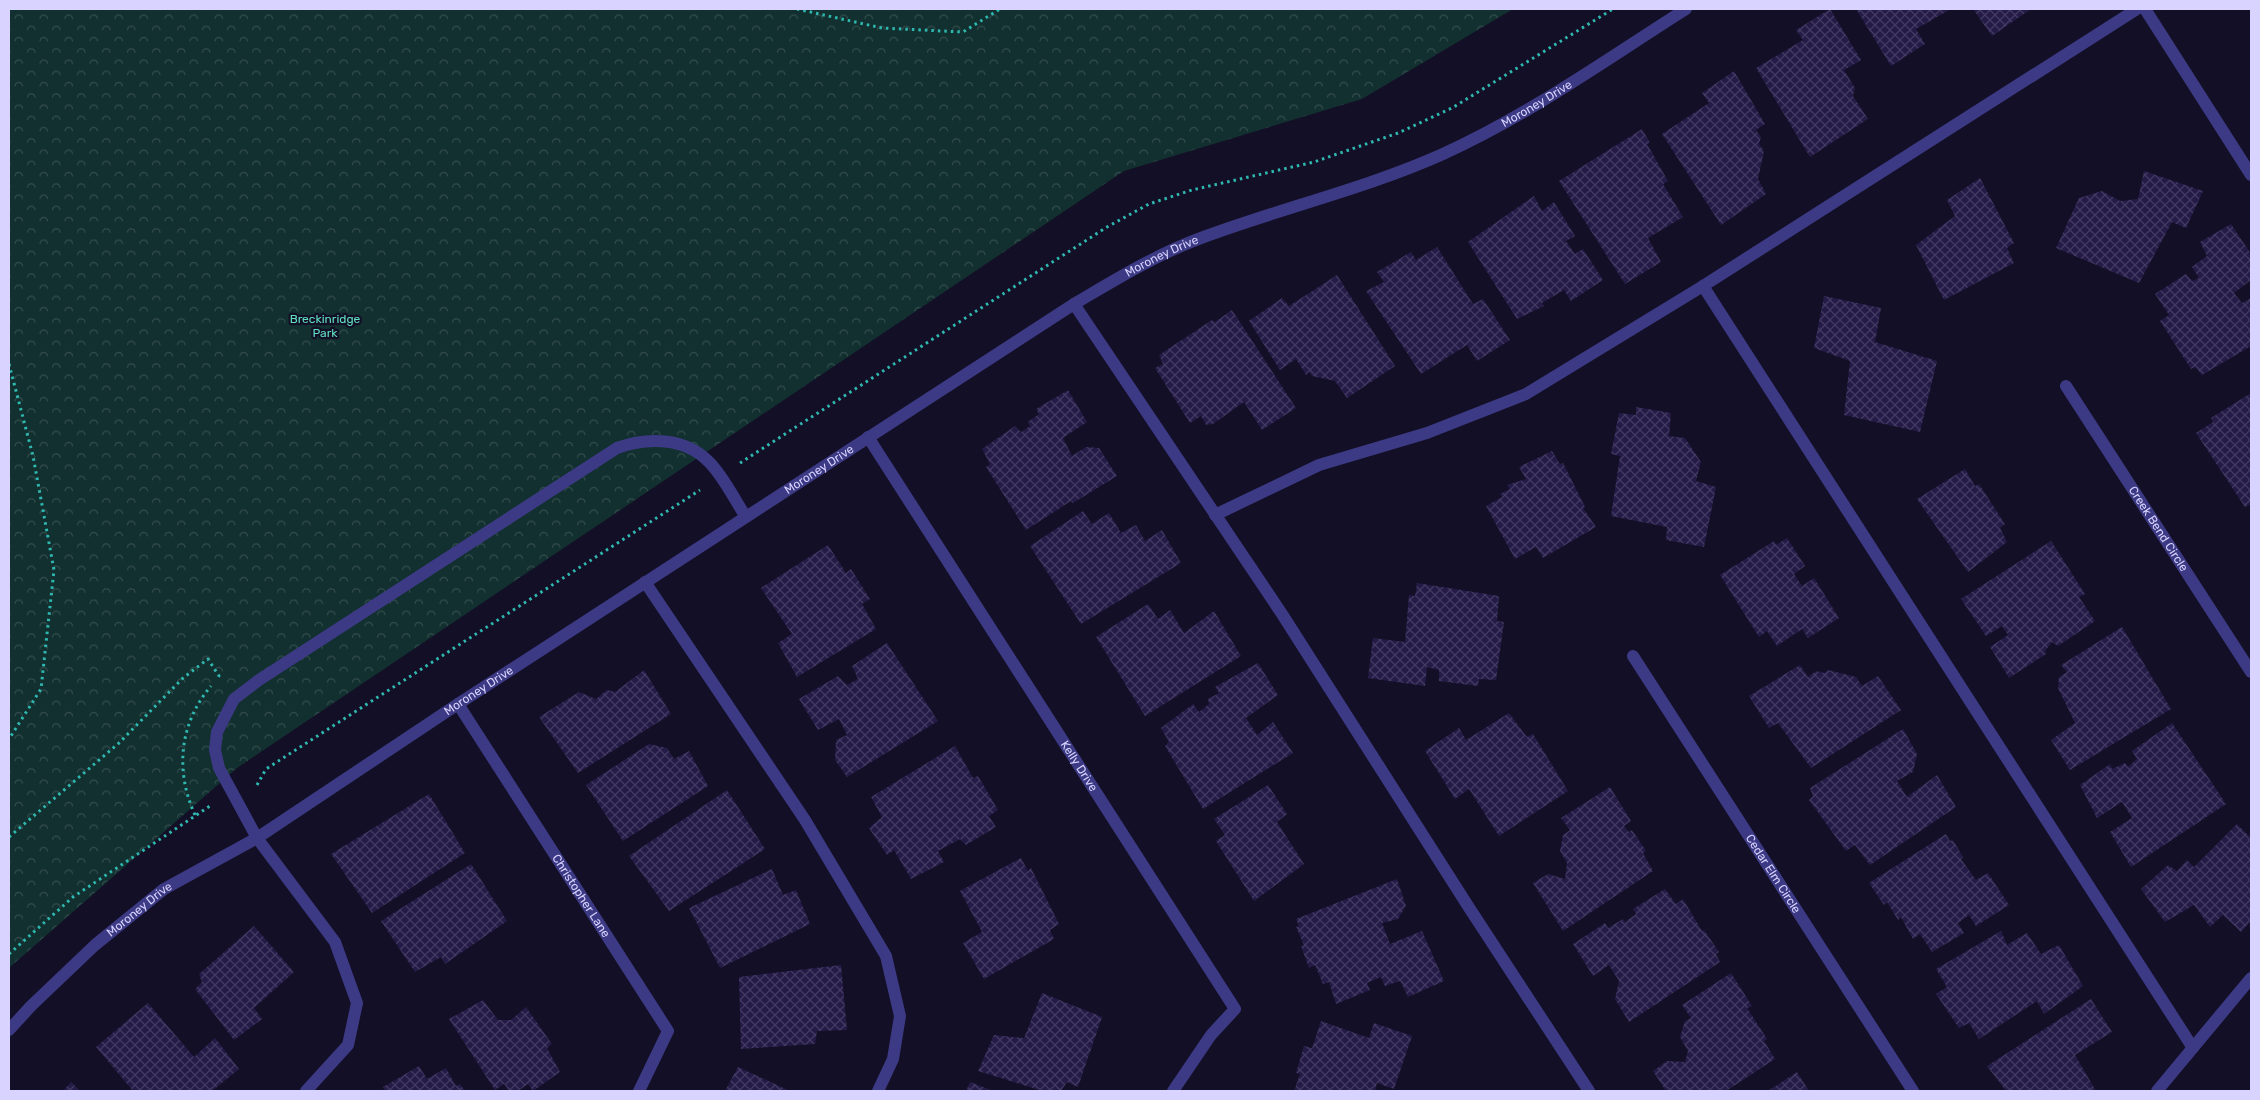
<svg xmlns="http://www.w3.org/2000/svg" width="2260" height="1100" viewBox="0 0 2260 1100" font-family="Rubik,sans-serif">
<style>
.forest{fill:url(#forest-crowns)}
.building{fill:url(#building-cross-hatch)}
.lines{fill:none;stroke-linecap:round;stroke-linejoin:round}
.path{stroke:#2fb8b0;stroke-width:3;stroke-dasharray:2.5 4;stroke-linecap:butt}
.minor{stroke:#3d3a85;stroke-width:12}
.labels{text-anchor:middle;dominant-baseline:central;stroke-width:4.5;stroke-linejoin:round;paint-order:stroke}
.street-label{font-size:12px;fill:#d9d4ff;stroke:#130f26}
.park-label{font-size:12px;fill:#5fe0c0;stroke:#130f26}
</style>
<defs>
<pattern id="forest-crowns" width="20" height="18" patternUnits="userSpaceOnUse" patternTransform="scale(1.25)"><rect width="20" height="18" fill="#12302f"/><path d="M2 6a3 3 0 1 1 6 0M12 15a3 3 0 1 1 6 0" fill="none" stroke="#344d4e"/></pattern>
<pattern id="building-cross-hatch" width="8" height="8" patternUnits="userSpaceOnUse" patternTransform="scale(1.25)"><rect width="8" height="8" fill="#241b47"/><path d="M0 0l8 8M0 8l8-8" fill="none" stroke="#433b63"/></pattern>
</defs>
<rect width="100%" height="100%" fill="#130f26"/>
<!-- forest -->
<path class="forest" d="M9 9H1513L1362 99 1124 171 237 768 9 968Z"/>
<!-- building -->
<path class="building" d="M1830 9 1861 60 1844 70 1855 88 1853 96 1868 119 1810 157 1756 68 1803 40 1796 30Z
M1856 9H1951L1916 29 1925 44 1891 66Z
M1973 9H2031L1992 36Z
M1734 71 1765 124 1756 130 1761 137 1759 144 1764 151 1758 179 1766 194 1721 225 1662 134 1709 103 1702 93Z
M1642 129 1650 143 1647 144 1668 181 1663 184 1683 217 1648 238 1661 262 1625 284 1559 181Z
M2144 171 2203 191 2186 228 2172 222 2139 283 2056 248 2079 198 2102 191 2120 201 2138 199Z
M1980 178 2014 243 2007 248 2014 263 1944 300 1916 245 1955 216 1947 200Z
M1534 196 1542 211 1554 202 1575 236 1566 241 1575 254 1583 249 1603 280 1571 301 1564 290 1542 303 1544 306 1517 319 1468 242Z
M2231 224 2251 254V280L2234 293 2242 303 2251 298V346L2202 375 2195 367 2191 369 2160 321 2169 315 2155 294 2186 274 2192 281 2199 278 2192 267 2207 256 2200 242Z
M1437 247 1473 304 1483 299 1510 340 1477 361 1467 345 1421 374 1366 291 1384 282 1377 272 1411 252 1416 260Z
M1337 275 1395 366 1347 398 1335 381 1312 376 1309 372 1306 375 1296 359 1280 370 1249 321 1282 298 1289 306Z
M1824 296 1881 308 1875 342 1937 361 1920 432 1844 415 1850 361 1814 348Z
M1232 310 1296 408 1262 430 1244 402 1213 424 1206 425 1201 416 1190 423 1155 368 1163 364 1159 355 1212 320 1215 322Z
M1068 390 1087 422 1063 438 1072 456 1086 447 1099 448 1117 476 1073 503 1071 501 1026 530 986 467 990 464 982 449 1015 426 1021 432 1030 426 1028 422 1039 414 1036 409Z
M2251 393V504L2245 507 2196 433 2213 422 2211 418Z
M1636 407 1671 413 1669 436 1685 438 1701 462 1696 481 1716 487 1704 547 1666 540 1667 527 1611 516 1620 456 1611 454 1619 413 1636 415Z
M1552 451 1560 464 1563 463 1585 507 1583 508 1596 527 1543 558 1536 547 1515 559 1486 506 1502 497 1500 494 1510 489 1507 485 1526 479 1519 467Z
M1965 469 1975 486 1979 484 2005 524 2000 528 2007 542 1968 572 1917 499Z
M1083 511 1092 524 1109 513 1121 533 1136 525 1145 541 1162 530 1181 563 1081 624 1030 546Z
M1787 538 1805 566 1794 574 1802 586 1814 578 1839 618 1808 638 1802 629 1777 646 1767 631 1759 637 1720 575 1774 541 1776 545Z
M2051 541 2085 594 2079 597 2095 621 2058 646 2052 642 2045 651 2046 654 2009 678 1990 647 2008 635 2002 626 1986 636 1961 599Z
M828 545 846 573 851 569 870 599 862 604 876 629 797 677 778 643 792 634 761 588Z
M1417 583 1499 596 1497 621 1504 622 1496 680 1479 679 1478 686 1439 681V670L1427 667 1425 686 1368 678 1373 638 1405 642 1409 595 1415 596Z
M1148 604 1158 619 1170 610 1184 633 1214 611 1241 656 1145 716 1096 637Z
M2122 627 2171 709 2070 770 2051 740 2075 723 2058 688 2059 677 2067 672 2061 665Z
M887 643 938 721 847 777 835 760 836 740 847 735 839 719 818 730 799 699 838 676 847 685 858 679 852 666Z
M1258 663 1278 695 1246 718 1257 735 1273 722 1293 753 1203 809 1165 746 1169 742 1161 728 1193 704 1199 712 1209 704 1208 699 1219 693 1215 687Z
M1800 665 1808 677 1816 671 1824 673 1828 670 1856 677 1862 686 1878 676 1901 710 1811 768 1778 723 1769 728 1749 696Z
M644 670 671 714 578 773 539 717 579 692 596 699 607 690 615 692Z
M1509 713 1527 737 1533 734 1568 791 1499 836 1469 789 1455 799 1425 751 1459 728 1466 740Z
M2172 723 2226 804 2131 867 2110 832 2132 818 2122 802 2097 818 2080 785 2110 764 2112 769 2125 763 2128 767 2137 759 2132 751Z
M1903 729 1917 754 1913 772 1897 781 1907 797 1937 775 1956 807 1870 865 1855 845 1846 851 1809 800 1813 796 1810 788Z
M649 744 667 748 674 759 689 751 708 786 623 841 586 785Z
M955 746 973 778 978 776 998 810 989 816 996 827 966 845 960 839 938 851 944 862 911 879 894 850 887 855 869 828 882 817 871 797Z
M1268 785 1287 814 1277 822 1304 864 1254 901 1216 841 1225 835 1214 819Z
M1610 787 1631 821 1624 826 1629 832 1632 830 1646 851 1643 853 1653 871 1563 931 1533 883 1548 874 1565 879 1567 863 1560 851 1563 835 1570 830 1561 818Z
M727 790 765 849 669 911 629 856Z
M429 794 465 853 372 913 331 854Z
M2237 824 2251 838V921L2241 932 2223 915 2210 927 2194 905 2165 922 2141 889 2168 865 2177 871 2187 860 2194 867Z
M1946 834 1950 841 1953 840 1963 857 1961 859 1976 880 1988 873 2009 905 1976 926 1969 915 1958 923 1964 933 1932 952 1920 934 1913 939 1901 917 1898 920 1887 902 1884 905 1869 883Z
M1021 858 1028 871 1031 868 1059 924 1050 930 1054 939 984 979 963 943 982 932 960 891Z
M471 864 507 921 445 964 441 957 415 972 381 921Z
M772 869 783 895 796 890 810 924 720 968 689 908Z
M1397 879 1406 906 1398 919 1382 923 1390 944 1422 931 1444 981 1408 997 1400 981 1385 986 1381 977 1367 983 1370 990 1336 1004 1329 982 1323 984 1315 965 1309 968 1301 946 1304 945 1296 927 1299 926 1296 919Z
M1665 889 1676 904 1683 899 1702 931 1704 930 1719 952 1716 954 1720 962 1629 1022 1615 999 1619 981 1609 965 1593 976 1573 944 1605 923 1608 928 1623 919 1625 922 1636 914 1633 909Z
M254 926 294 972 254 1008 262 1019 234 1040 195 989 202 982 199 974Z
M2001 931 2007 945 2027 933 2041 954 2059 945 2083 986 2044 1014 2037 1001 1979 1039 1969 1023 1959 1028 1936 994 1947 987 1936 969Z
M841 965 847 1030 817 1031 815 1044 741 1049 739 977Z
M1731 973 1752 1006 1747 1008 1767 1039 1764 1041 1775 1059 1726 1091H1666L1653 1071 1667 1061 1685 1062 1688 1051 1680 1037 1685 1021 1691 1018 1682 1005Z
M1042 993 1102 1017 1078 1087 1067 1082 1061 1091H1043L978 1071 994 1035 1024 1038Z
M2091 999 2112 1032 2075 1055 2096 1091H2006L1987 1066Z
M483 1000 498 1020H511L526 1007 552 1044 547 1048 560 1072 533 1091 528 1084 518 1091H509L504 1084 495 1090 449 1019Z
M148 1003 194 1057 215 1038 239 1069 212 1091H133L96 1047Z
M1321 1021 1369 1038 1374 1023 1412 1036 1394 1089 1377 1083 1375 1091H1294L1300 1074 1296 1073 1304 1046 1312 1048Z
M419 1066 427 1079 446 1068 456 1086 460 1084 465 1091H385L383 1087Z
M738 1067 790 1091H725Z
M1797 1072 1809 1091H1768Z
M71 1082 80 1091H63Z
M970 1082 993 1091H966Z"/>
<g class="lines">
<!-- path -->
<path class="path" d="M797 9 882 28 963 32 1000 9
M9 364 33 456 54 570 41 689 9 739
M740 463 1107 227 1149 204 1192 190 1314 162 1398 133 1452 108 1613 9
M257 785 266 769 700 490
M195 815C175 771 179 724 211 686
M9 837 119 743 183 678 208 659 219 676 216 679
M9 954 73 897 210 806"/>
<!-- minor -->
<g class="minor">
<path d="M2137 9 1703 286 2193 1048"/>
<path d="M2145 9 2251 175"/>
<path d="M1074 304 1282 614 1468 906 1589 1091"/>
<path id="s1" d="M2066 386 2251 672"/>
<path id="s2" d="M868 437 1235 1009 1211 1035 1173 1091"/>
<path d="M1215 515 1319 465 1427 433 1526 394 1703 286"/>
<path d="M645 582 805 820 886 956 900 1016 893 1059 878 1091"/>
<path id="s3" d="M1633 656 1913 1091"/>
<path id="s4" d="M458 704 668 1031 639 1091"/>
<path id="s5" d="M9 1030 31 1006 95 945 164 889 257 838 458 704 1074 304C1115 280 1157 254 1201 238 1281 208 1365 189 1443 154 1529 115 1607 59 1686 9"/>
<path d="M306 1091 348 1045 357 1003 335 942 257 838 219 768 215 750 217 732 234 699 259 680 617 448C647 437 685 437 709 462 724 477 734 499 746 517"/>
<path d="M2157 1091 2251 978"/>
</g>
</g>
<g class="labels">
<!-- street labels -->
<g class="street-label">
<text stroke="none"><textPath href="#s5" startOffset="1798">Moroney Drive</textPath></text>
<text stroke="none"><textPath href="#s5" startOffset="1392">Moroney Drive</textPath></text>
<text stroke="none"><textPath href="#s5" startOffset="988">Moroney Drive</textPath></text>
<text stroke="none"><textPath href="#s1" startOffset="170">Creek Bend Circle</textPath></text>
<text stroke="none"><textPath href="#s5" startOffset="582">Moroney Drive</textPath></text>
<text stroke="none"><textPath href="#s2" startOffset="391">Kelly Drive</textPath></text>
<text stroke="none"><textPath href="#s3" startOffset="259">Cedar Elm Circle</textPath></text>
<text stroke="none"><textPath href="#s4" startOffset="228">Christopher Lane</textPath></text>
<text stroke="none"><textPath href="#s5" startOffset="178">Moroney Drive</textPath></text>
</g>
<!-- park labels -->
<g class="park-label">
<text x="325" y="319">Breckinridge<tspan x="325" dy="14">Park</tspan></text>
</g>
</g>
<!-- border -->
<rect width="2260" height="1100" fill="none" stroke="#d9d4ff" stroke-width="20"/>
</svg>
